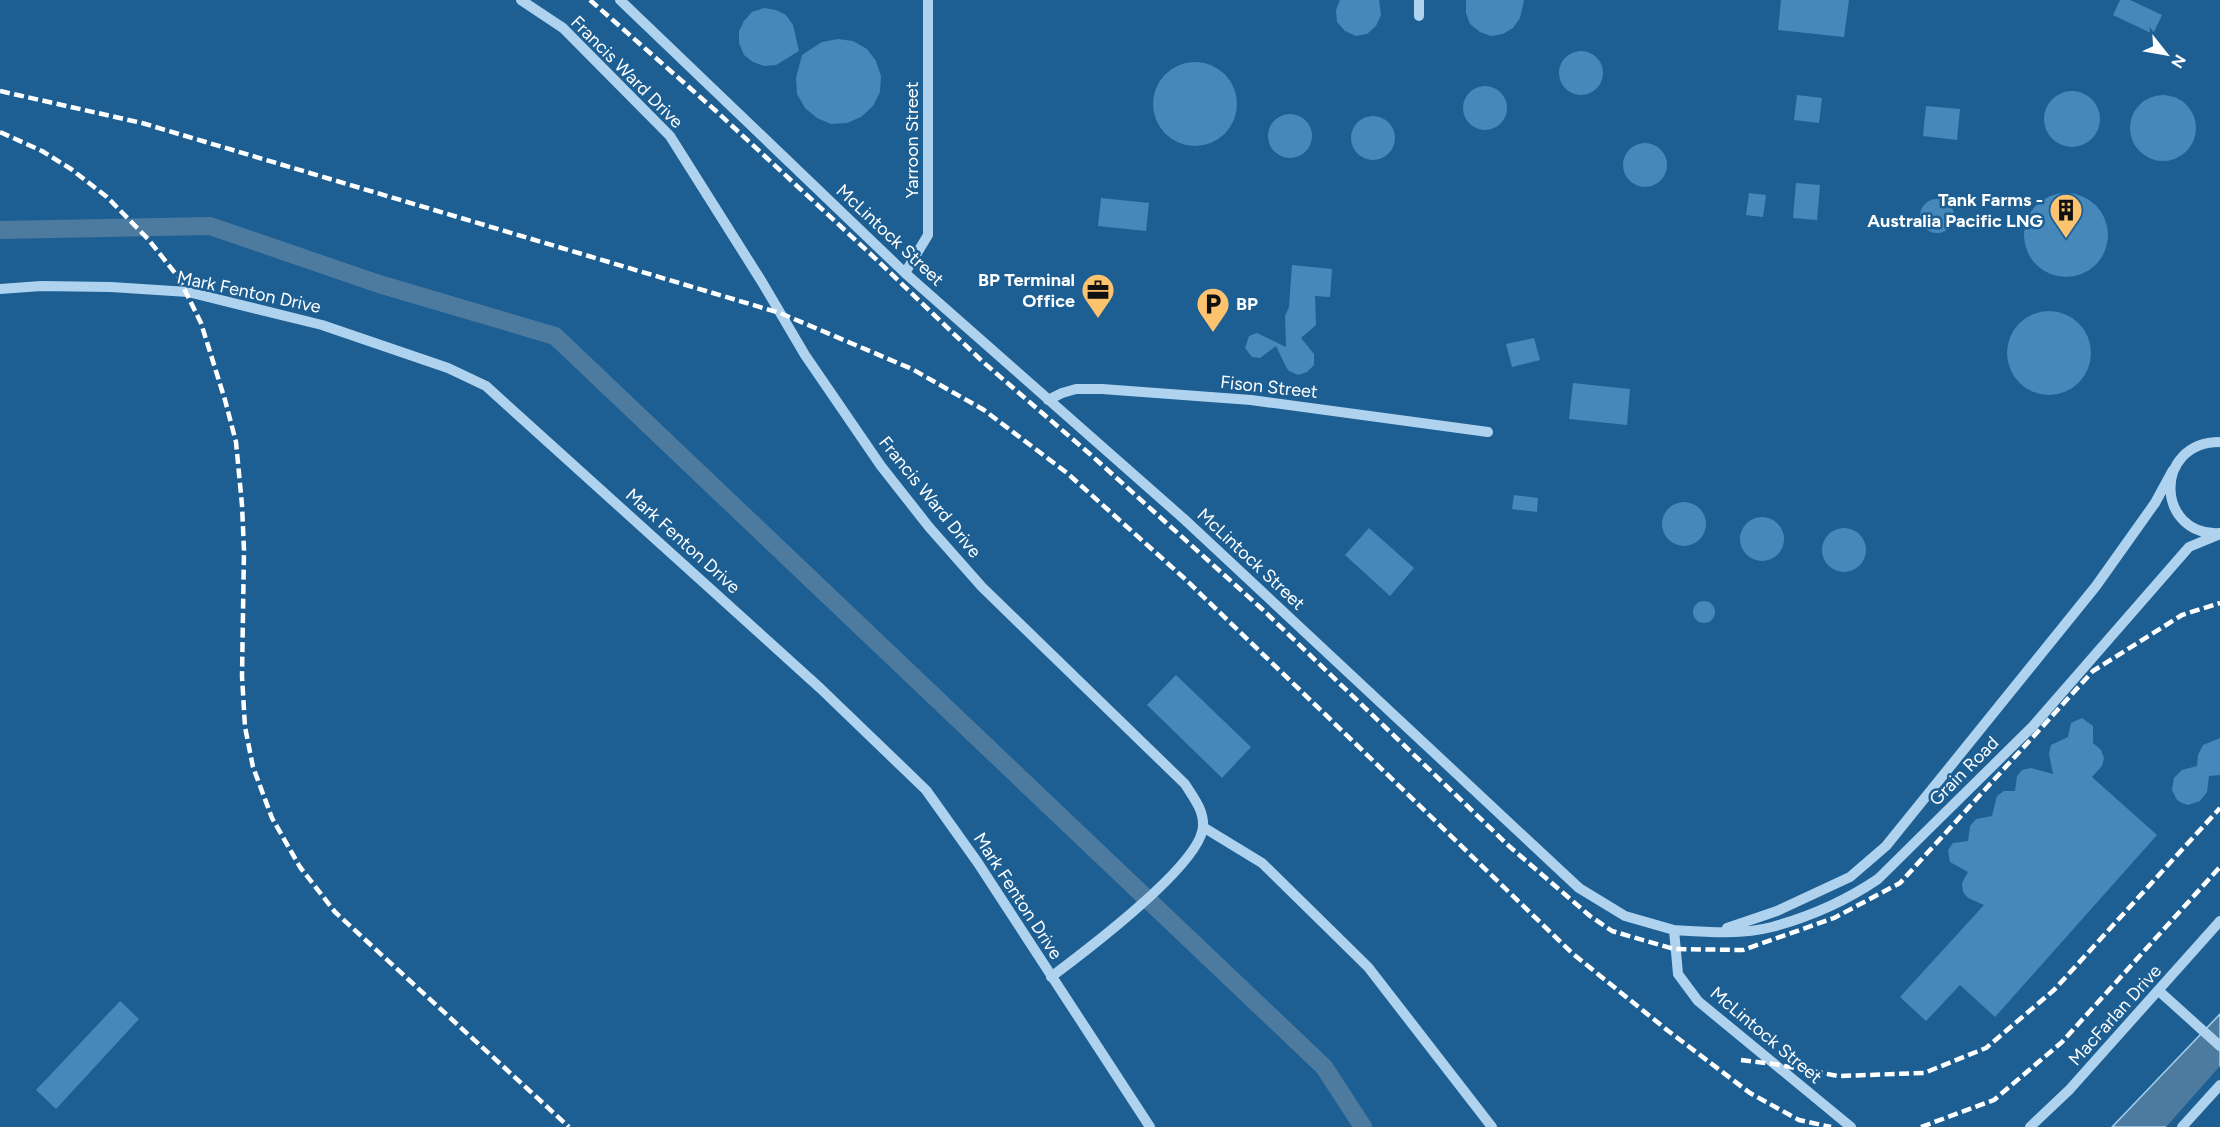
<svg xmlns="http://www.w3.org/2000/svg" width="2220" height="1127" viewBox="0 0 2220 1127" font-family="Figtree,sans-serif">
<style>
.water{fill:#4d7a9f;stroke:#a3d0f0;stroke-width:1.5}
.pier{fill:#1d5f93}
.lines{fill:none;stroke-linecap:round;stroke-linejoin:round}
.canal{stroke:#4d7a9f;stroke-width:18}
.building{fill:#4688ba}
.minor{stroke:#afd3ee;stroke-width:10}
.rail{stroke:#fff;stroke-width:4.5;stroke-dasharray:10 4.5;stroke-linecap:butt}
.labels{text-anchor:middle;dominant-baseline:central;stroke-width:5;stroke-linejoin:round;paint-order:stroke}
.street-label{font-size:18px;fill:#fff;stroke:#1d5f93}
.poi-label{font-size:18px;font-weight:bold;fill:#fff;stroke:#1d5f93;text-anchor:end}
</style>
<rect width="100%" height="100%" fill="#1d5f93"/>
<!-- water -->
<path class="water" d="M2220 1014V1127H2112Z"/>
<!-- pier -->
<path class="pier" d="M2220 1066V1127H2166Z"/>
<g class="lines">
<!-- canal -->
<path class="canal" d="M0 230 210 226 379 284 555 336 1324 1067 1363 1127"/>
</g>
<!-- building -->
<path class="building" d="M1340 0H1379L1381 15 1376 26 1367 34 1356 36 1345 31 1337 22 1336 10Z
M1466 0H1524L1520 18 1513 28 1503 34 1491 36 1480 32 1470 24 1466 13Z
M1781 0H1849L1844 37 1778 30Z
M2120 0H2130L2162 15 2153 34 2113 15Z
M764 8 776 10 786 15 793 25 799 51 776 65 764 66 753 62 744 55 739 43V31L744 21 752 12Z
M838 39 853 41 867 49 876 61 881 76 880 92 873 106 861 117 847 123 831 124 817 118 805 108 797 94 796 78 802 55 822 42Z
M1559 73a22 22 0 1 1 44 0a22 22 0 1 1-44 0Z
M1153 104a42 42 0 1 1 84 0a42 42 0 1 1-84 0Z
M1463 108a22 22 0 1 1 44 0a22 22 0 1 1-44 0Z
M2044 119a28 28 0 1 1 56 0a28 28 0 1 1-56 0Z
M1797 95 1822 98 1819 123 1794 120Z
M2130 128a33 33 0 1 1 66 0a33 33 0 1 1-66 0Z
M1926 106 1960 109 1957 140 1923 136Z
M1268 136a22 22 0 1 1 44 0a22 22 0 1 1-44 0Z
M1351 138a22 22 0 1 1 44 0a22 22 0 1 1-44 0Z
M1623 165a22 22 0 1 1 44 0a22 22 0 1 1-44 0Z
M1796 183 1820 185 1817 220 1793 218Z
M2024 235a42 42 0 1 1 84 0a42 42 0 1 1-84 0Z
M1749 193 1766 195 1763 217 1746 215Z
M1101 198 1149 203 1146 231 1098 226Z
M1920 216a17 17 0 1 1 34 0a17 17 0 1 1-34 0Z
M1292 265 1332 269 1330 297 1315 296 1316 325 1301 338 1314 354V365L1307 372 1298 375 1289 371 1286 367 1276 346 1260 358 1252 357 1245 348 1249 336 1257 333 1286 347 1285 316 1289 307Z
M2007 353a42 42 0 1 1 84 0a42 42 0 1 1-84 0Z
M1534 338 1540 360 1512 367 1506 344Z
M1573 383 1630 389 1627 425 1569 419Z
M1514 495 1538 498 1537 512 1512 509Z
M1662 524a22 22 0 1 1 44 0a22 22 0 1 1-44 0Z
M1740 539a22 22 0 1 1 44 0a22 22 0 1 1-44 0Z
M1822 550a22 22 0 1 1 44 0a22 22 0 1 1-44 0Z
M1369 528 1414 568 1390 596 1345 555Z
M1693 612a11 11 0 1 1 22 0a11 11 0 1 1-22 0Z
M1176 675 1251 747 1222 778 1147 705Z
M2082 718 2093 726V743L2101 750 2104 758 2102 766 2092 777 2157 835 1995 1017 1960 985 1926 1021 1900 997 1984 905 1968 898 1963 892 1962 883 1968 872 1950 862 1948 850 1953 843 1968 841 1970 826 1976 819 1992 816 1997 796 2004 791H2015L2017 776 2022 770 2031 768 2053 774 2049 754 2051 745 2068 737 2071 723Z
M2220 738V775L2209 776 2207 792 2200 801 2188 805 2182 803 2177 800 2172 790 2174 778 2182 770 2197 766 2198 755 2203 745Z
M120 1001 139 1019 56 1109 36 1090Z"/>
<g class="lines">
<!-- minor -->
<path class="minor" d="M521 0 563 28 670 136 762 282 805 355 881 466 929 527 982 587 1185 784C1193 797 1204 810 1203 826 1202 864 1083 953 1051 977
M620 0 905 273 1184 519 1579 888 1625 916 1674 930 1678 974 1698 1001 1851 1127
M1419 16V0
M905 273 928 235V0
M0 289 41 286 111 287 188 292 322 325 448 368 486 386 820 688 926 790 978 863 1150 1127
M1048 400 1062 393 1076 389H1102L1251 400 1488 432
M2220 533C2156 537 2152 442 2220 442
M1203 827 1262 863 1368 967 1492 1127
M1727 928 1777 911 1850 877 1886 846 2096 586 2155 503 2173 470
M1674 930C1706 932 1741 935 1772 927 1809 917 1847 900 1878 879L2033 726 2189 547 2220 534
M2159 991 2220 1046
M2030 1127 2070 1089 2220 921
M2182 1127 2220 1085"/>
<!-- rail -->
<path class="rail" d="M590 0 716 111 877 260 983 362 1091 455 1262 609 1510 847 1590 916 1612 931 1674 949 1743 950 1834 918 1900 883 2093 671 2182 615 2220 603
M0 91 142 123 780 313 912 369 984 410 1067 473 1184 578 1572 953 1667 1030 1750 1093 1799 1120 1831 1127
M0 132 42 151 71 169 107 197 148 239 179 278 201 323 225 400 236 442 242 505 244 550 242 676 245 727 253 767 272 818 300 867 335 912 569 1127
M1741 1060 1774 1064 1838 1076 1924 1073 1986 1048 2054 990 2220 808
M1921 1127 1994 1100 2062 1042 2220 867"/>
</g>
<!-- icons -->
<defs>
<symbol id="building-pin" viewBox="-11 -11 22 30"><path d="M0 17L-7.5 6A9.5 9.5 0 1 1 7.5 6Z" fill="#fec36e" stroke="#1d5f93"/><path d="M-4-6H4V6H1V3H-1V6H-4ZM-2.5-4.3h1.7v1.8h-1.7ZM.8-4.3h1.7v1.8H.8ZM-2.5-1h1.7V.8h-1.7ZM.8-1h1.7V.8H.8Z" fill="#111"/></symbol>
<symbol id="office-pin" viewBox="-11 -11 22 30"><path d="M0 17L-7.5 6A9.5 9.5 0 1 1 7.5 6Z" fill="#fec36e" stroke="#1d5f93"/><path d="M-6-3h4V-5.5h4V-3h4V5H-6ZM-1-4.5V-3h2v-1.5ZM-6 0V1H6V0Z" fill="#111"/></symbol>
<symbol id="parking-pin" viewBox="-11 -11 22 30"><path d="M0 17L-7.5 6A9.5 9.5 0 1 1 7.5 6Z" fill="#fec36e" stroke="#1d5f93"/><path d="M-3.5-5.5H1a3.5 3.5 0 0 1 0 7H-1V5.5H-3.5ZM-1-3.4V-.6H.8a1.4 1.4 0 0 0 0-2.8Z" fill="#111"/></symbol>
</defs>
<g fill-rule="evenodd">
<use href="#building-pin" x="2047" y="191" width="38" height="52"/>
<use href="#office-pin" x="1079" y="271" width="38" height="52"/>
<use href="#parking-pin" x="1194" y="285" width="38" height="52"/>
</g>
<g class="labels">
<!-- street labels -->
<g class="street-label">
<text transform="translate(627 72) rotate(45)">Francis Ward Drive</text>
<text transform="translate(912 140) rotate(-90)">Yarroon Street</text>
<text transform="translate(890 235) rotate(43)">McLintock Street</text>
<text transform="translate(249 292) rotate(12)">Mark Fenton Drive</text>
<text transform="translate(1269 387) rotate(6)">Fison Street</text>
<text transform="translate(930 497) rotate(51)">Francis Ward Drive</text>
<text transform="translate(683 541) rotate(42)">Mark Fenton Drive</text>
<text transform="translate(1251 559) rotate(43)">McLintock Street</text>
<text transform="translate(1964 771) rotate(-45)">Grain Road</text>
<text transform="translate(1018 896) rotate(57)">Mark Fenton Drive</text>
<text transform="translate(2115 1015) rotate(-48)">MacFarlan Drive</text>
<text transform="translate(1766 1035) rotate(40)">McLintock Street</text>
</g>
<!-- poi labels -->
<g class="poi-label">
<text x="2043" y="200">Tank Farms -<tspan x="2043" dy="21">Australia Pacific LNG</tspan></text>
<text x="1075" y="280">BP Terminal<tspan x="1075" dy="21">Office</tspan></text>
<text x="1236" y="304" text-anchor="start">BP</text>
</g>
</g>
<!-- north arrow -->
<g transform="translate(2166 54) rotate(121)" stroke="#1d5f93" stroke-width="4.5" paint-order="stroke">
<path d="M0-4.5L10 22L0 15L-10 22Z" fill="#ffffff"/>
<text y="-9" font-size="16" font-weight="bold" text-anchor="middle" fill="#ffffff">N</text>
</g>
</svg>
